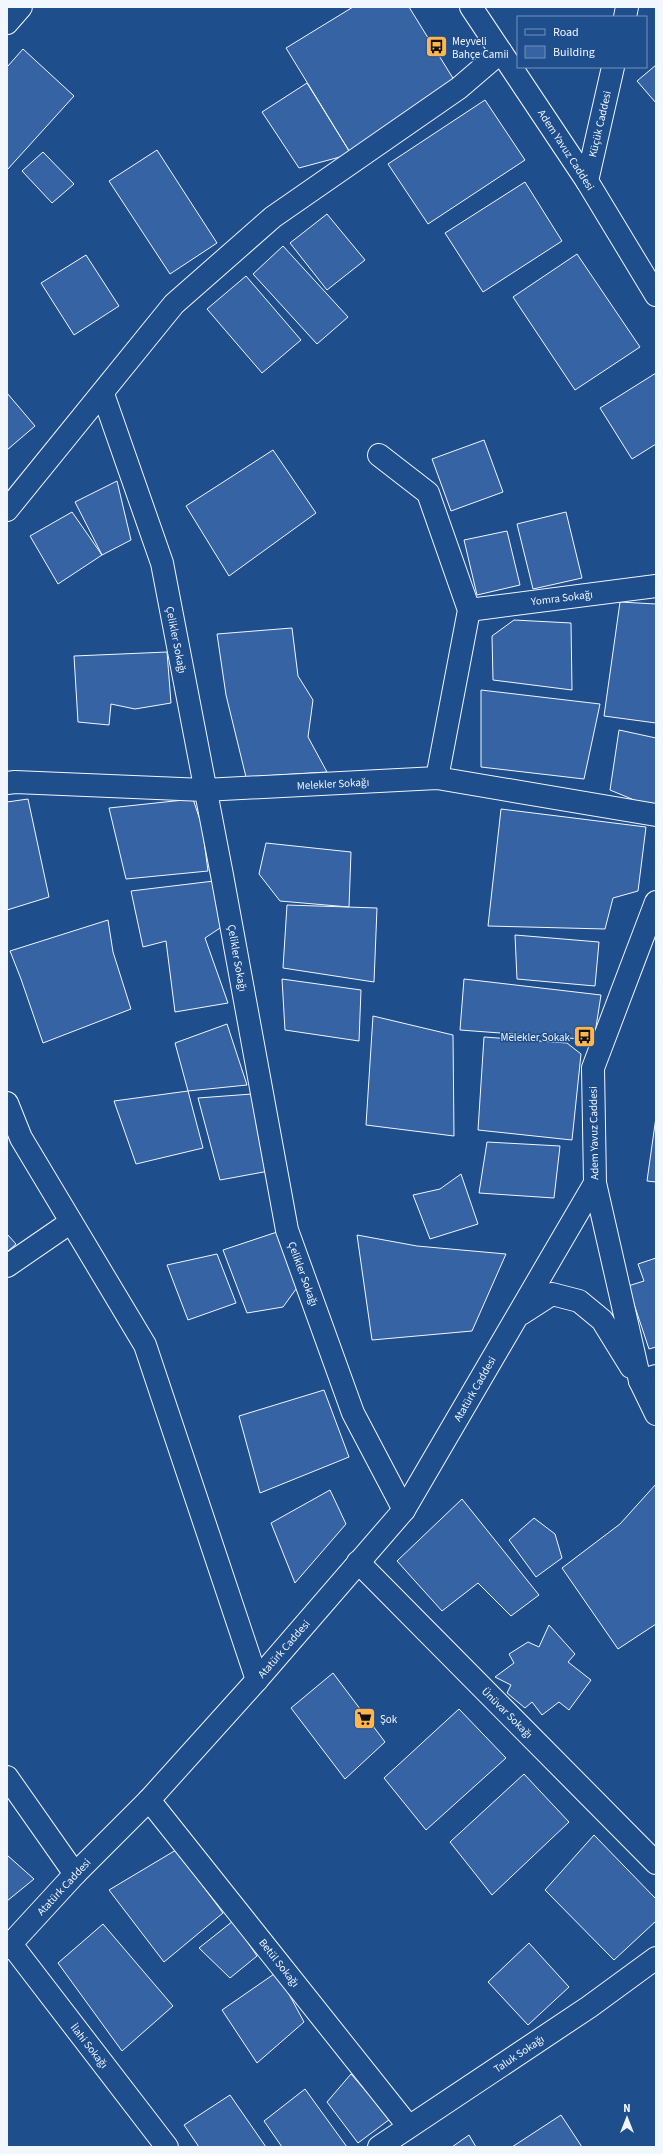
<svg xmlns="http://www.w3.org/2000/svg" width="663" height="2154" viewBox="0 0 663 2154" font-family="'Source Sans 3',sans-serif">
<style>
.building{fill:#3563a3;stroke:#f2f6ff}
.lines{fill:none;stroke-linecap:round;stroke-linejoin:round}
.minor-casing{stroke:#f2f6ff;stroke-width:24}
.tertiary-casing{stroke:#f2f6ff;stroke-width:24}
.secondary-casing{stroke:#f2f6ff;stroke-width:24}
.minor{stroke:#1f4e8c;stroke-width:22}
.tertiary{stroke:#1f4e8c;stroke-width:22}
.secondary{stroke:#1f4e8c;stroke-width:22}
.labels{text-anchor:middle;dominant-baseline:central;stroke-width:3;stroke-linejoin:round;paint-order:stroke}
.poi-label{font-size:11px;fill:#f2f6ff;stroke:#1f4e8c;text-anchor:start}
.street-label{font-size:11px;fill:#f2f6ff;stroke:#1f4e8c}
</style>
<rect width="100%" height="100%" fill="#1f4e8c"/>
<!-- building -->
<path class="building" d="M353 7H409L459 88 351 154 286 48Z
M23 49 74 96 7 170V67Z
M656 65V103L637 81Z
M307 83 351 154 299 168 262 112Z
M485 100 525 160 428 224 388 164Z
M157 150 217 243 170 274 109 181Z
M43 152 74 184 52 203 22 171Z
M525 182 562 241 483 292 445 233Z
M327 214 365 260 327 290 290 243Z
M283 246 348 317 317 344 253 274Z
M577 254 640 347 575 390 513 297Z
M86 255 119 306 74 335 41 283Z
M246 276 301 340 262 373 207 309Z
M656 373V444L632 459 600 408Z
M7 393 35 426 7 450Z
M484 440 503 492 451 511 432 459Z
M273 450 316 513 229 576 186 506Z
M117 481 131 540 102 555 75 502Z
M72 512 102 555 58 584 30 536Z
M566 512 582 578 533 589 517 524Z
M507 531 520 585 477 595 464 540Z
M620 602 656 604V723L604 716Z
M514 620 571 623 572 690 493 680 492 636Z
M292 628 298 676 313 700 308 737 327 772 246 777 226 695 217 634Z
M167 652 171 703 135 709 111 704 109 725 78 722 74 656Z
M481 690 600 704 584 779 481 767Z
M619 730 656 738V809L610 790Z
M28 799 49 897 7 910V802Z
M193 799 202 826 208 871 126 879 109 808Z
M501 809 646 827 638 891 613 898 605 929 488 926Z
M266 843 351 852 349 907 280 901 259 874Z
M214 881 223 926 205 938 228 1003 175 1012 166 941 143 947 131 891Z
M287 905 377 908 374 982 283 968Z
M108 920 113 952 131 1009 43 1043 21 979 10 951Z
M515 935 599 942 595 986 517 979Z
M282 979 361 990 359 1041 285 1030Z
M464 979 601 995 594 1040 460 1030Z
M373 1016 453 1035 454 1136 366 1125Z
M227 1024 247 1085 188 1091 175 1043Z
M484 1037 567 1043 581 1054 572 1140 478 1130Z
M188 1091 203 1148 136 1164 114 1101Z
M252 1094 269 1171 220 1180 198 1098Z
M656 1117V1182L647 1181Z
M487 1142 560 1146 554 1198 479 1193Z
M461 1174 478 1224 430 1239 413 1195 440 1189Z
M280 1231 299 1285 283 1307 247 1313 223 1250Z
M7 1234 16 1244 7 1252Z
M357 1235 417 1246 506 1254 472 1331 372 1340Z
M217 1254 236 1303 188 1320 167 1265Z
M656 1258V1347L649 1349 628 1286 644 1281 638 1264Z
M324 1390 349 1457 260 1493 239 1416Z
M656 1484V1624L618 1649 562 1568 620 1524Z
M330 1490 346 1524 295 1583 271 1523Z
M462 1499 539 1595 511 1616 478 1583 442 1611 397 1561Z
M534 1518 555 1534 562 1558 536 1577 509 1540Z
M549 1625 575 1654 568 1662 591 1680 569 1710 559 1702 542 1715 532 1702 525 1708 507 1693 511 1685 495 1677 514 1663 509 1654 528 1642 539 1647Z
M333 1673 385 1742 345 1779 291 1708Z
M459 1709 506 1758 426 1830 384 1778Z
M524 1774 569 1822 492 1895 450 1842Z
M594 1835 656 1899V1921L614 1960 545 1890Z
M176 1850 223 1913 164 1962 109 1890Z
M7 1855 34 1879 7 1901Z
M233 1921 257 1956 230 1978 199 1948Z
M103 1924 173 2006 122 2051 58 1963Z
M529 1943 569 1987 528 2025 488 1982Z
M277 1972 304 2022 257 2063 222 2010Z
M351 2074 390 2119 358 2143 327 2102Z
M305 2089 347 2147H282L264 2121Z
M230 2095 266 2147H199L184 2125Z
M561 2115 582 2147H512Z
M469 2135 476 2147H452Z"/>
<g class="lines">
<defs>
<path id="minor" d="M625 17 627 7
M7 23 21 7
M587 181 613 67
M103 394 162 563 222 875 287 1230 353 1413 404 1510
M379 455 428 493 469 610
M7 510 174 304 273 217 459 88 501 52
M437 778 469 610 656 586
M7 783 15 782 204 790 437 778 656 815
M7 1266 71 1222
M640 1381 656 1376
M358 1562 656 1863
M7 1777 75 1874
M149 1800 409 2127
M11 1944 167 2147
M379 2147 589 2007 656 1958"/>
<path id="tertiary" d="M7 1103 21 1138 145 1345 257 1680"/>
<path id="secondary" d="M471 7 587 181 656 295
M656 902 593 1068 595 1183 640 1381 656 1414
M521 1314 552 1294 579 1301 602 1320 631 1367
M7 1948 75 1874 149 1800 257 1680 404 1510 595 1183"/>
</defs>
<!-- minor casing -->
<use href="#minor" class="minor-casing"/>
<!-- tertiary casing -->
<use href="#tertiary" class="tertiary-casing"/>
<!-- secondary casing -->
<use href="#secondary" class="secondary-casing"/>
<!-- minor -->
<use href="#minor" class="minor"/>
<!-- tertiary -->
<use href="#tertiary" class="tertiary"/>
<!-- secondary -->
<use href="#secondary" class="secondary"/>
</g>
<!-- icons -->
<defs>
<symbol id="bus-square" viewBox="-11 -11 22 22"><rect x="-9" y="-9" width="18" height="18" rx="4" fill="#ffb74d" stroke="#1f4e8c"/><path d="M-5-6H5V4H4V6H2V4H-2V6H-4V4H-5ZM-3.5-4V0h7V-4ZM-3.5 1.2v1.5H-2V1.2ZM2 1.2v1.5H3.5V1.2Z" fill="#111"/></symbol>
<symbol id="supermarket-square" viewBox="-11 -11 22 22"><rect x="-9" y="-9" width="18" height="18" rx="4" fill="#ffb74d" stroke="#1f4e8c"/><path d="M-6-5.5h2.5l.6 2H6L4.5 2H-2.5L-4.4-4H-6ZM-1.5 3.2a1.3 1.3 0 1 0 .1 0ZM3 3.2a1.3 1.3 0 1 0 .1 0Z" fill="#111"/></symbol>
</defs>
<g fill-rule="evenodd">
<use href="#bus-square" x="424" y="34" width="25" height="25"/>
<use href="#bus-square" x="572" y="1024" width="25" height="25"/>
<use href="#supermarket-square" x="352" y="1706" width="25" height="25"/>
</g>
<g class="labels">
<!-- poi labels -->
<g class="poi-label">
<text x="452" y="41">Meyveli<tspan x="452" dy="13">Bahçe Camii</tspan></text>
<text x="570" y="1037" text-anchor="end">Melekler Sokak</text>
<text x="380" y="1719">Şok</text>
</g>
<!-- street labels -->
<g class="street-label">
<text transform="translate(600 124) rotate(-77)">Küçük Caddesi</text>
<text transform="translate(566 150) rotate(57)">Adem Yavuz Caddesi</text>
<text transform="translate(562 598) rotate(-7)">Yomra Sokağı</text>
<text transform="translate(176 640) rotate(79)">Çelikler Sokağı</text>
<text transform="translate(333 784) rotate(-3)">Melekler Sokağı</text>
<text transform="translate(237 958) rotate(80)">Çelikler Sokağı</text>
<text transform="translate(594 1133) rotate(-91)">Adem Yavuz Caddesi</text>
<text transform="translate(303 1274) rotate(70)">Çelikler Sokağı</text>
<text transform="translate(475 1389) rotate(-60)">Atatürk Caddesi</text>
<text transform="translate(284 1649) rotate(-49)">Atatürk Caddesi</text>
<text transform="translate(507 1713) rotate(45)">Ünüvar Sokağı</text>
<text transform="translate(64 1887) rotate(-47)">Atatürk Caddesi</text>
<text transform="translate(279 1963) rotate(52)">Betül Sokağı</text>
<text transform="translate(89 2046) rotate(52)">İlahi Sokağı</text>
<text transform="translate(519 2054) rotate(-34)">Taluk Sokağı</text>
</g>
</g>
<!-- border -->
<rect width="663" height="2154" fill="none" stroke="#f2f6ff" stroke-width="16"/>
<!-- legend -->
<rect x="517" y="16" width="130" height="52" fill="#1f4e8c" stroke="#7391ba"/>
<rect x="525" y="29" width="20" height="6" fill="#1f4e8c" stroke="#7391ba"/>
<text x="553" y="36" font-size="12" fill="#f2f6ff">Road</text>
<rect x="525" y="46" width="20" height="12" fill="#3563a3" stroke="#7391ba"/>
<text x="553" y="56" font-size="12" fill="#f2f6ff">Building</text>
<!-- north arrow -->
<g transform="translate(627 2118)" stroke="#1f4e8c" stroke-width="3" paint-order="stroke">
<path d="M0-3L7 15L0 10L-7 15Z" fill="#f2f6ff"/>
<text y="-6" font-size="11" font-weight="bold" text-anchor="middle" fill="#f2f6ff">N</text>
</g>
</svg>
